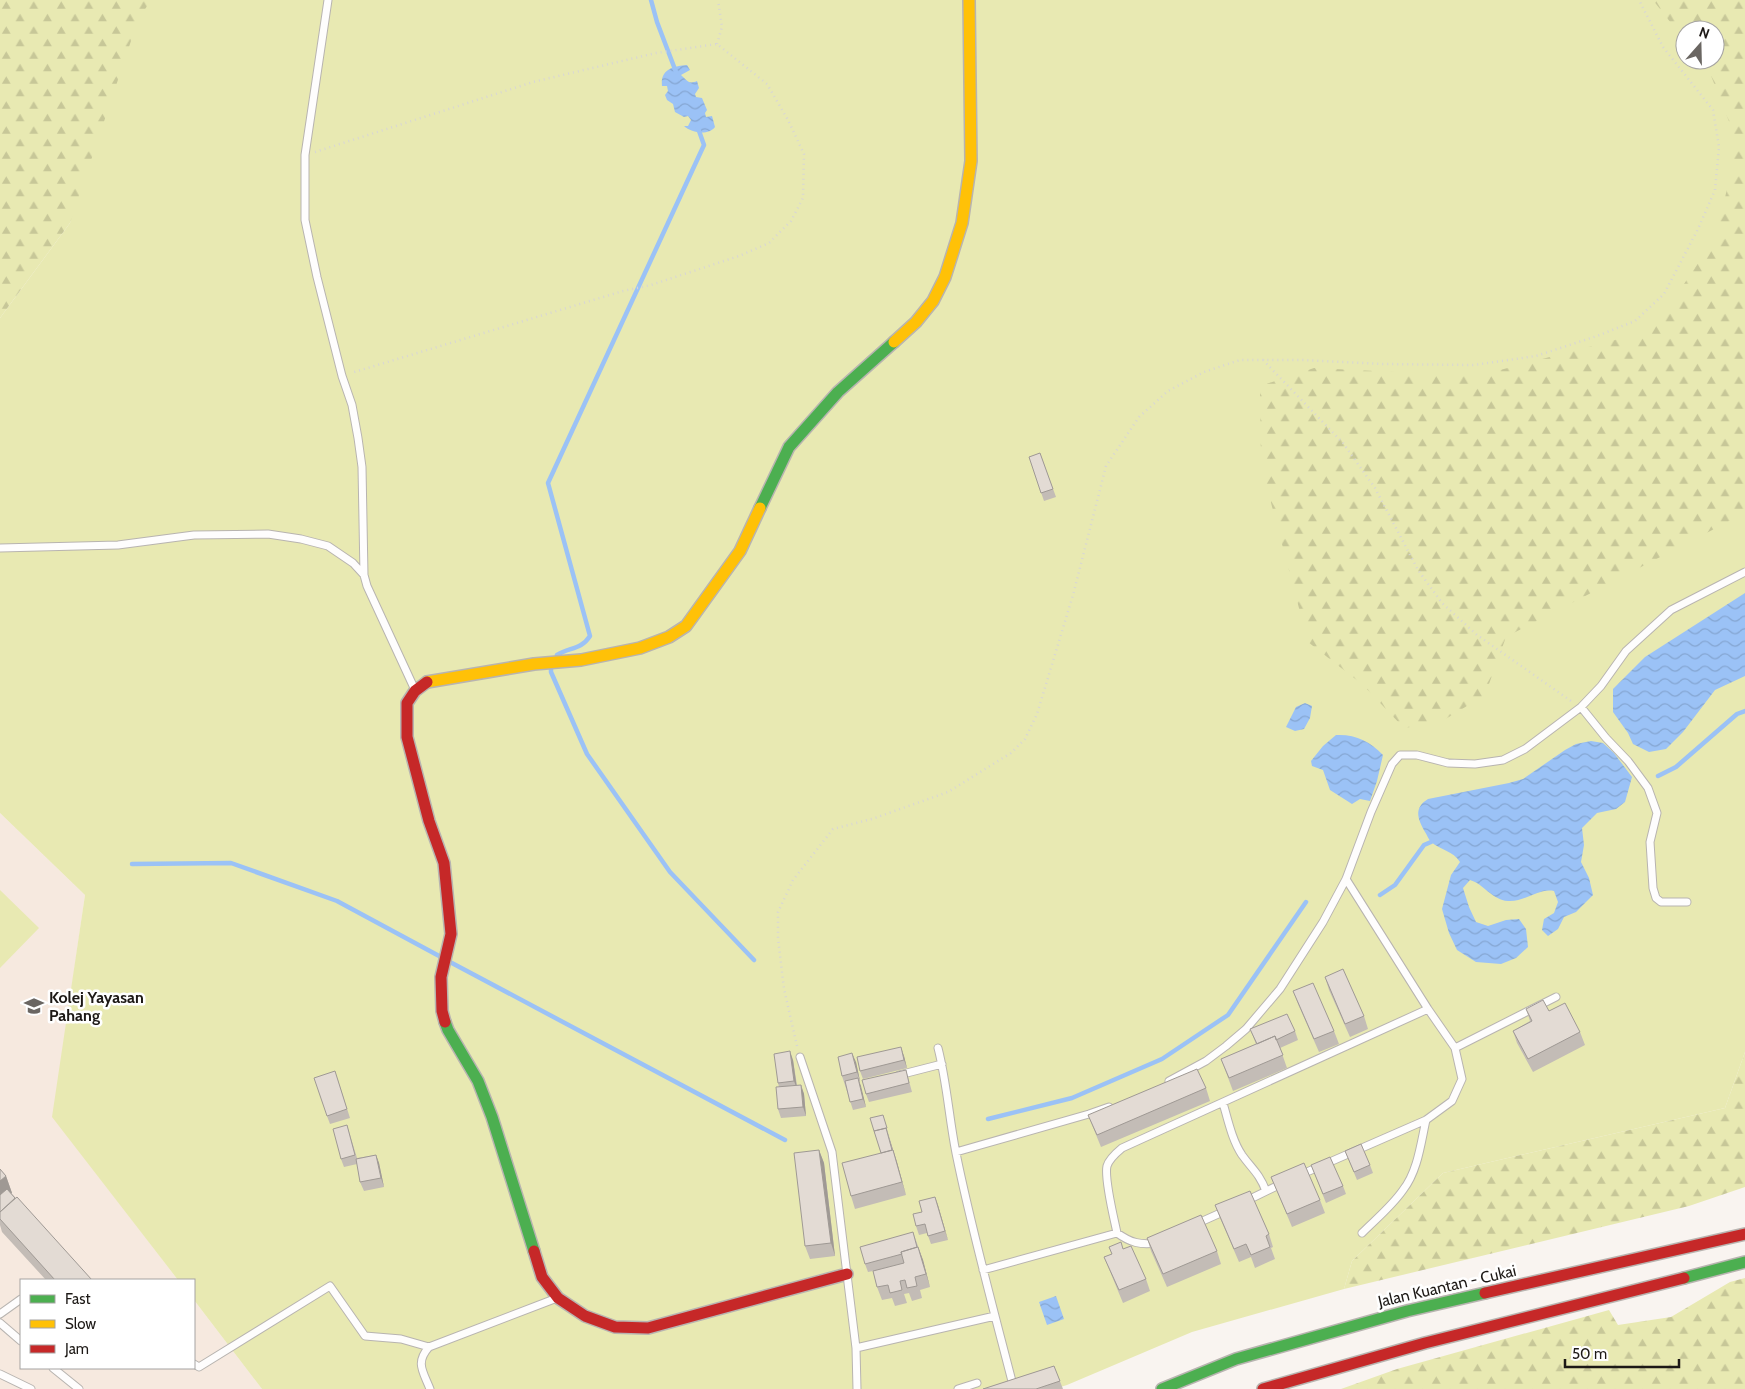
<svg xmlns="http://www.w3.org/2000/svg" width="1745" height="1389" viewBox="0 0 1745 1389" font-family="Cabin,sans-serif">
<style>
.built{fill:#f6e9df}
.green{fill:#e8e9b2;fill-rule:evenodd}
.forest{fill:url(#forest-firs)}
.water{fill:url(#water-waves)}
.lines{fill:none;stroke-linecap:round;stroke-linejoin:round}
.stream{stroke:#9bc2f6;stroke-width:4.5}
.lane-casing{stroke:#b8b4b0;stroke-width:9}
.fast-casing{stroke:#b8b4b0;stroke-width:14}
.slow-casing{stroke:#b8b4b0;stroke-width:14}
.jam-casing{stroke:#b8b4b0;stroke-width:14}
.path{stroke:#d8d6d5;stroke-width:2.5;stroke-dasharray:1 4;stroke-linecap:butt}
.lane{stroke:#fefdfd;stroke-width:7}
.fast{stroke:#4caf50;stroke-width:11}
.slow{stroke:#ffc107;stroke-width:11}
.jam{stroke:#c62828;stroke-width:11}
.wall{fill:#c3bcb6}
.shaded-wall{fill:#9f9994}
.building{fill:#e3dbd4;stroke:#9f9994}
.labels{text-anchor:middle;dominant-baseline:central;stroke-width:5;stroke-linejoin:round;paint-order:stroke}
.poi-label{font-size:16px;font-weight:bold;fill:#1d1916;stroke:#fff;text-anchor:start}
.street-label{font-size:16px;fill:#1d1916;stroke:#fff}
</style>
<defs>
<pattern id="forest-firs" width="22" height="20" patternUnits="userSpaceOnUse" patternTransform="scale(1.25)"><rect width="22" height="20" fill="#e8e9b2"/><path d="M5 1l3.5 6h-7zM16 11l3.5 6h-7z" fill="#c7c798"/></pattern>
<pattern id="water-waves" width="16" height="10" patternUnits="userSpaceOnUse" patternTransform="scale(1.25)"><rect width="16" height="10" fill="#9bc2f6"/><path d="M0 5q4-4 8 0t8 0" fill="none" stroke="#85a6d2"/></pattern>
</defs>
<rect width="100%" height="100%" fill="#f9f4f0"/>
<!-- built -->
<path class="built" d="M0 813 85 895 53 1117 178 1280H21V1368H194V1300L262 1389H0Z"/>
<!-- green -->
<path class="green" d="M110 0H1745V1052L1725 1108 1443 1173 1352 1261 1344 1289 1192 1332 1067 1385 1054 1389H262L194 1300V1280H178L52 1117 85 895 0 813V318L70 223ZM1685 30H1715V60H1685Z
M0 890 39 928 0 968Z"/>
<!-- forest -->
<path class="forest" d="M0 0H151L138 20 70 223 0 318Z
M1653 0H1745V513L1506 637 1485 695 1439 723 1404 728 1363 685 1308 642 1261 465 1260 386 1314 368 1477 376 1653 330 1717 235 1737 142 1710 73 1700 60H1715V30H1685V41Z
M1745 1052V1187L1689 1206 1344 1289 1352 1261 1443 1173 1725 1108Z
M1745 1278V1389H1341L1397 1369 1609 1310 1618 1325 1671 1317 1730 1282Z"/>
<!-- water -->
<path class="water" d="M687 65 690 70 681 75C687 80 688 85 697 81L699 88 695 94 696 97 702 98 707 110 705 113 706 117 712 116 715 127C708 136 692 133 684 126H688L691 120 688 116 684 117 675 112 673 104 667 100 665 95 668 91 667 86H662C660 69 674 66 687 65Z
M1745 593V676L1715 690 1683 732 1666 749 1649 752 1633 744 1628 733 1613 712V689L1645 657Z
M1305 703 1312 706 1310 718 1304 729 1295 731 1286 727 1296 707Z
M1336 735C1355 734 1370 741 1383 755L1377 781 1370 801 1360 799 1352 804 1330 790 1323 770 1312 766 1311 761 1323 746Z
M1591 741 1603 743 1614 753 1632 777 1625 802 1616 809 1597 813 1582 828 1584 845 1581 862 1589 878 1593 895 1576 912 1564 917 1558 929 1548 936 1542 930 1544 919 1554 913 1558 902 1554 891C1538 888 1526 902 1508 901 1492 900 1484 884 1470 880L1463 888 1469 907 1476 922 1488 926 1506 920 1519 919 1526 929 1528 947 1516 958 1501 964 1476 962 1457 950 1449 933 1442 909 1451 875 1460 862C1453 851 1441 850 1431 842 1429 840 1427 835 1425 832 1418 820 1413 808 1428 799L1509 783 1523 779 1565 750 1576 744Z
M1056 1296 1064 1319 1047 1325 1039 1302Z"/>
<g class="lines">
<!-- stream -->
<path class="stream" d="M651 0 657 22 676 72
M557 655C570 647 581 650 590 636L548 483 704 145 698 128
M551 668V672L587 754 670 872 754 960
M1658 776 1676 767 1737 714 1745 711
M132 864 231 863 337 901 441 957
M1380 895 1395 885 1424 845 1431 842
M450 962 785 1140
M988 1119 1072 1098 1162 1059 1228 1015 1306 902"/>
<defs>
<path id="lane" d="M328 0 305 155V220L317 277 342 376 352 405 358 438 362 467 364 575
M0 548 118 545 194 535 268 534 301 539 328 546 353 563 364 575 367 586 415 690
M1581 707 1606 738 1628 761 1648 788 1657 813 1650 842 1653 888 1656 898 1661 902H1687
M938 1048C947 1083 949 1118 956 1153 972 1232 994 1311 1014 1389
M1455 1048 1556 997
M800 1057 832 1152 856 1348 857 1389
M899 1075 942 1064
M1169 1081 1206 1061 1226 1046 1246 1029 1280 989 1323 922 1346 879 1371 812 1392 764 1400 755H1417L1448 763 1475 764 1503 760 1525 749 1581 707 1601 686 1626 651 1671 610 1745 572
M1223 1103C1228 1120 1232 1140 1242 1155 1252 1169 1259 1173 1266 1191
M956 1152 1089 1114 1109 1107
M1300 1175 1426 1120 1452 1101 1462 1079 1455 1048 1428 1009 1346 879
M1246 1201 1281 1184
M1196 1224 1225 1211
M1117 1233C1114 1218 1104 1179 1107 1166 1109 1159 1116 1153 1122 1148L1428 1009
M1362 1233C1376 1219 1392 1206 1403 1190 1418 1171 1421 1142 1426 1120
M983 1270 1117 1233C1131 1243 1140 1245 1157 1243
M0 1314 21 1299
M0 1323 21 1341
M856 1348 995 1316
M194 1364 199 1367 330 1286 365 1336 401 1339 429 1347
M53 1368 79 1389
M0 1374 31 1389
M430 1389C423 1371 415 1363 429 1347L557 1298
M958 1389 977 1383"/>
<path id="fast" d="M760 508 789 447 838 392 894 342
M445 1022 448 1030 478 1081 492 1117 534 1251
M1684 1278 1745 1262
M1162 1389 1236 1359 1407 1311 1485 1293"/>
<path id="slow" d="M894 342 916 322 933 301 945 277 962 223 971 161 969 0
M427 682 534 664 581 660 640 648 669 637 686 626 740 551 760 508"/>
<path id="jam" d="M427 682 415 691 407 703V737L429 821 444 863 451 934 441 977 442 1011 445 1022
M534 1251 542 1277 558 1298 585 1316 615 1327 648 1328 847 1274
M1485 1293 1745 1234
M1263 1389 1425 1343 1684 1278"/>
</defs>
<!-- lane casing -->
<use href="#lane" class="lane-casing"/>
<!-- fast casing -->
<use href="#fast" class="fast-casing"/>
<!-- slow casing -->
<use href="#slow" class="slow-casing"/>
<!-- jam casing -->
<use href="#jam" class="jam-casing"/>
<!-- path -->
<path class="path" d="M717 44 722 27 718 0
M315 152 533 82 656 53 717 44 767 84 788 120 804 154 803 198 791 221 769 243 739 256 651 285 623 291 351 373
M1263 360 1343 443 1375 488 1418 570 1442 603 1477 635 1571 701
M797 1046 784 989 778 938V912L793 880 833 829 872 819 948 792 1011 753 1025 739 1037 714 1073 595 1106 466 1139 417 1168 391 1204 372 1240 360H1304L1383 364 1474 365 1536 356 1597 336 1635 321 1664 294 1698 229 1715 190 1719 147 1713 110 1663 47 1639 0"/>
<!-- lane -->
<use href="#lane" class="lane"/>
<!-- fast -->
<use href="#fast" class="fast"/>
<!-- slow -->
<use href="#slow" class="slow"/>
<!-- jam -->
<use href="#jam" class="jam"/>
</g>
<!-- wall -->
<path class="wall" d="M1040 453 1056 497 1044 501 1029 457Z
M1325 977 1364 1016 1368 1029 1350 1037 1329 990Z
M1293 991 1334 1031 1339 1044 1319 1052 1298 1004Z
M1526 1009 1549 1011 1580 1032 1585 1045 1533 1072 1517 1043 1513 1031 1530 1021Z
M1250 1029 1295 1031 1298 1040 1280 1048 1287 1068 1233 1091 1221 1059 1256 1044Z
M904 1056 907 1068 863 1079 860 1071Z
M793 1060 797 1085H801L804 1094 806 1116 781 1118 778 1109 779 1087 778 1083Z
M856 1062 860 1081H859L866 1107 853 1110 842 1076Z
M906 1070 912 1092 869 1102 866 1094Z
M338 1080 350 1118 330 1124 327 1116Z
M1206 1088 1210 1101 1101 1147 1088 1115Z
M883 1115 906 1195 855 1209 851 1196 881 1153 874 1131Z
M347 1125 357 1158 376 1155 379 1163 384 1187 364 1191 360 1182 357 1164 344 1167 341 1159Z
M819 1150 824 1163 835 1256 810 1259 805 1246Z
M1345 1151 1370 1165 1373 1173 1357 1180Z
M1311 1165 1343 1186 1346 1194 1326 1203Z
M0 1169 6 1176 12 1193H11L92 1280H46L2 1232 0 1225Z
M1271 1177 1320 1200 1325 1213 1292 1227Z
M935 1197 948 1240 931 1244 927 1233 919 1235 916 1226 922 1212Z
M1215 1205 1269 1234 1273 1247 1271 1248 1275 1259 1255 1268 1251 1257 1239 1262 1220 1218Z
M913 1232 923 1260 930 1287 920 1290 922 1298 912 1301 909 1293 904 1294 907 1303 895 1306 892 1298 882 1300 877 1287 873 1271 868 1272 865 1264Z
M1147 1238 1217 1251 1221 1264 1167 1287 1151 1251Z
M1109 1247 1123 1249 1146 1279 1150 1291 1123 1303 1104 1257 1112 1254Z
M1054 1366 1063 1389H983Z"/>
<!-- shaded-wall -->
<path class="shaded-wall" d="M901 1047 904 1056 907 1068 904 1060Z
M790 1051 793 1060 797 1089 794 1081Z
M852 1053 856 1062 860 1081 857 1072Z
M858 1078 861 1086 866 1107 863 1099Z
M801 1085 804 1094 806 1116 803 1107Z
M886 1128 897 1162 906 1195 902 1182Z
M819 1150 824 1163 835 1256 831 1243Z
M376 1155 379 1163 384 1187 381 1178Z
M6 1176 12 1193 0 1203V1181Z
M935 1197 938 1205 948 1240 945 1231Z
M918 1247 923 1260 930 1287 926 1274Z"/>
<!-- building -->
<path class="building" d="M1040 453 1053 489 1041 493 1029 457Z
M1343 969 1364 1016 1345 1024 1325 977Z
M1313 983 1334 1031 1314 1039 1293 991Z
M1543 1000 1549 1011 1565 1003 1580 1032 1528 1059 1513 1031 1532 1021 1526 1009Z
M1287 1014 1295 1031 1276 1040 1275 1036 1257 1044 1250 1029Z
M1275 1036 1283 1055 1229 1078 1221 1059Z
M901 1047 904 1060 860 1071 857 1057Z
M790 1051 794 1081 778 1083 774 1054Z
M852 1053 857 1072 842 1076 838 1057Z
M1197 1069 1206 1088 1097 1135 1088 1115Z
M906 1070 909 1083 866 1094 862 1080Z
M335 1071 347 1109 327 1116 314 1078Z
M858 1078 863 1099 850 1102 845 1081Z
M801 1085 803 1107 778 1109 776 1087Z
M883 1115 887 1128 874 1131 870 1118Z
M347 1125 355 1155 341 1159 333 1129Z
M886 1128 892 1150 881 1153 874 1131Z
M1361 1144 1370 1165 1354 1172 1345 1151Z
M819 1150 831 1243 805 1246 794 1153Z
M893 1150 902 1182 851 1196 842 1163Z
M376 1155 381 1178 360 1182 356 1159Z
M1330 1157 1343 1186 1323 1194 1311 1165Z
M1304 1163 1320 1200 1287 1214 1271 1177Z
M0 1169 6 1176 0 1181Z
M7 1189 15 1198 0 1212V1195Z
M1250 1191 1269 1234 1266 1236 1270 1247 1251 1255 1246 1244 1234 1249 1215 1205Z
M17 1197 92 1280H55L0 1219V1212Z
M935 1197 945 1231 928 1236 925 1224 916 1226 913 1214 922 1212 919 1201Z
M1201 1215 1217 1251 1163 1274 1147 1238Z
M913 1232 917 1247 901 1252 902 1254 865 1264 860 1247Z
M1121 1242 1123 1249 1131 1246 1146 1279 1119 1290 1104 1257 1112 1254 1109 1247Z
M918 1247 926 1274 915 1277 917 1286 907 1288 905 1280 900 1281 902 1290 890 1293 888 1285 877 1287 873 1271 904 1263 901 1252Z
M1054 1366 1060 1381 1036 1389H983Z"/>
<!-- icons -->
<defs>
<symbol id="university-bare" viewBox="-9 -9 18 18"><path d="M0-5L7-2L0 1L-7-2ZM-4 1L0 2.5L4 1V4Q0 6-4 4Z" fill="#6a6662" stroke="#fff" stroke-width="2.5" paint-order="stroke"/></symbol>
</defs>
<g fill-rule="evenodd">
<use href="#university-bare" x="20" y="992" width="28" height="28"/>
</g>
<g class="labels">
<!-- poi labels -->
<g class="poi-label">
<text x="49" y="997">Kolej Yayasan<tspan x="49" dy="18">Pahang</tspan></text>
</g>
<!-- street labels -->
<g class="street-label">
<text transform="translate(1447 1286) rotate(-13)">Jalan Kuantan - Cukai</text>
</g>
</g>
<!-- legend -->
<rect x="20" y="1279" width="175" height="90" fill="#ffffff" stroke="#a5a3a2"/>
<rect x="30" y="1295" width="25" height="8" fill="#4caf50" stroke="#a5a3a2"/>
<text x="65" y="1304" font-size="15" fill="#1d1916">Fast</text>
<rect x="30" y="1320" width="25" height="8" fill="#ffc107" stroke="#a5a3a2"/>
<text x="65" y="1329" font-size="15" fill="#1d1916">Slow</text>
<rect x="30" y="1345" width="25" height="8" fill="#c62828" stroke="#a5a3a2"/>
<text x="65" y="1354" font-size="15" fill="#1d1916">Jam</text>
<!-- north arrow -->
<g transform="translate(1700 45) rotate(20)"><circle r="24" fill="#ffffff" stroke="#a5a3a2"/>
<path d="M0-4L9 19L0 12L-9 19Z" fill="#6a6662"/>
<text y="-8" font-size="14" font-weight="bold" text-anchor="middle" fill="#1d1916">N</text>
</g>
<!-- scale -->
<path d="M1565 1359v8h114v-8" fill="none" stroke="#1d1916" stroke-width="2.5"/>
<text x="1572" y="1359" font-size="15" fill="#1d1916" stroke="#ffffff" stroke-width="4" paint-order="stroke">50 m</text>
</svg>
